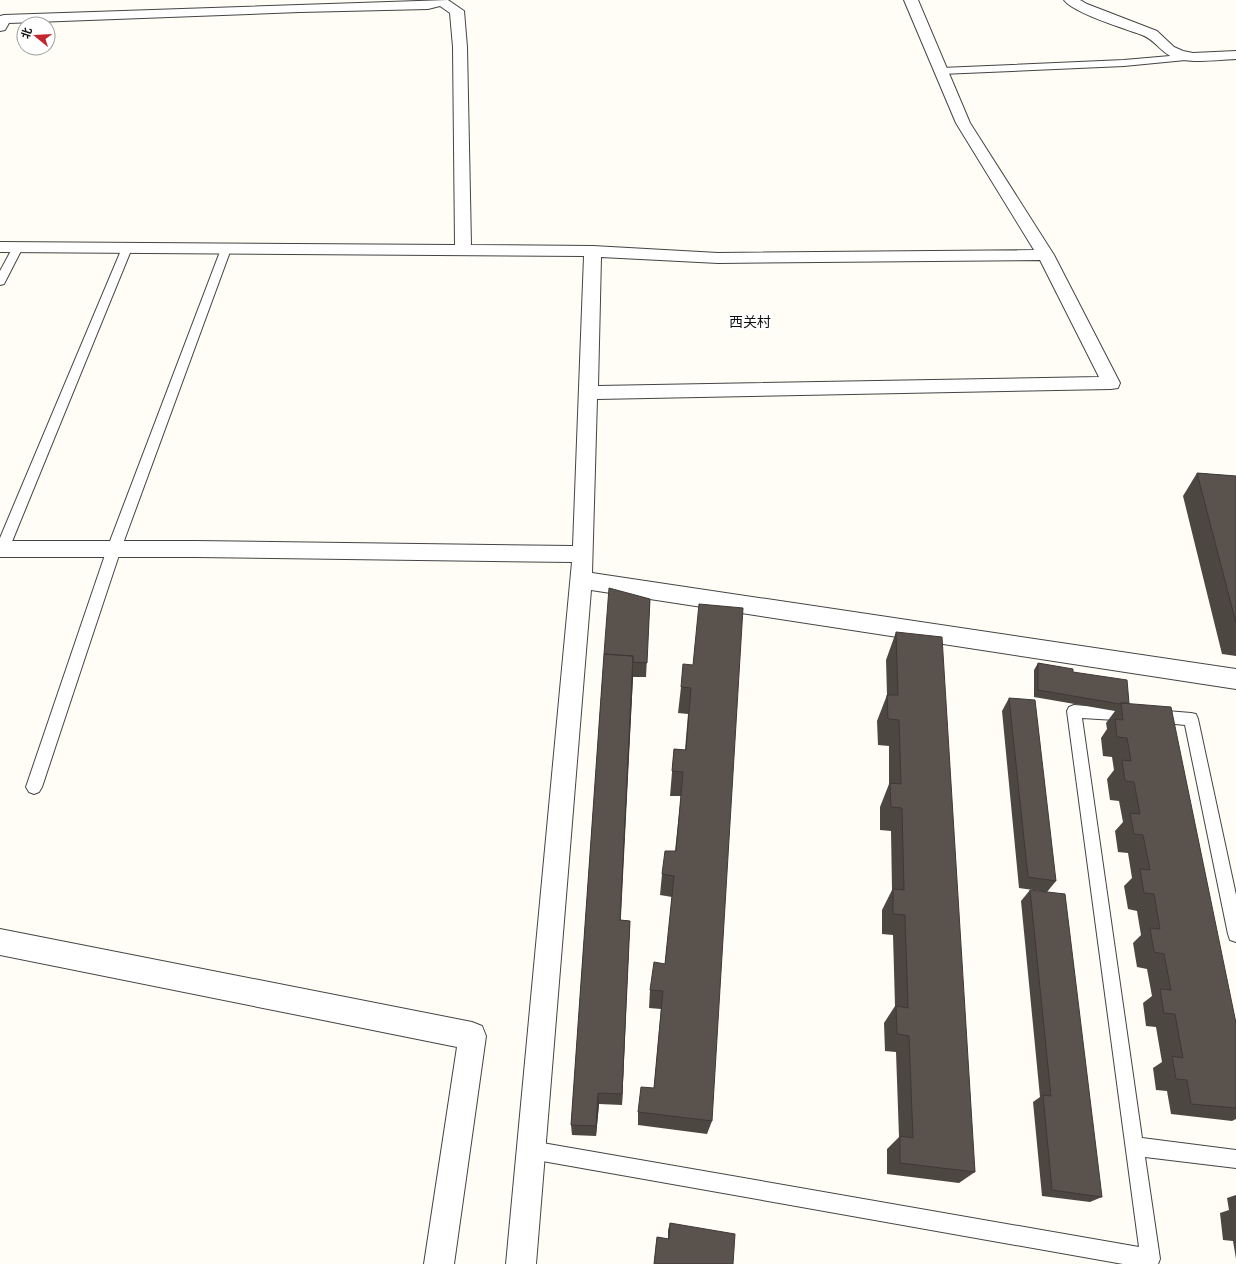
<svg xmlns="http://www.w3.org/2000/svg" width="1236" height="1264" viewBox="0 0 1236 1264" font-family="Bitter,'Noto Sans SC',serif">
<style>
.lines{fill:none;stroke-linecap:round;stroke-linejoin:round}
.service-casing{stroke:#444;stroke-width:2}
.minor-casing{stroke:#444;stroke-width:2}
.service{fill:#fff;fill-rule:evenodd}
.minor{fill:#fff;fill-rule:evenodd}
.wall{fill:#4d4742}
.shaded-wall{fill:#3f3936}
.building{fill:#5a524d;stroke:#3f3936}
.labels{text-anchor:middle;dominant-baseline:central;stroke-width:4;stroke-linejoin:round;paint-order:stroke}
.quarter-label{font-size:14px;fill:#111;stroke:#fff}
</style>
<rect width="100%" height="100%" fill="#fffdf5"/>
<g class="lines">
<defs>
<path id="service" d="M1193 54 1197 57 1196 59 1124 66 941 74 936 71 941 68 1124 60Z
M18 244 23 247 5 282 4 284 0 285V271L13 247Z
M127 245 132 248 9 549 7 553 0 554V538L122 248Z
M226 246 231 249 121 549 42 787 39 792 34 794 29 792 26 787 107 549 221 249Z
M1074 705 1132 709 1137 711 1139 715 1137 719 1132 721 1082 718 1142 1138 1236 1150V1168L1145 1157 1160 1259 1158 1264H1123L531 1159 524 1157 522 1150 524 1143 531 1141 1139 1247 1067 711 1069 707Z
M1155 710 1191 713 1196 714 1198 719 1236 895V942L1230 940 1228 934 1185 725 1155 722 1150 720 1148 716 1150 712Z"/>
<path id="minor" d="M448 0 464 11 467 47 471 245 593 246 718 253 1034 250 956 123 904 0H918L970 123 1054 255 1120 383 1118 388 1111 389 597 399 592 573 1236 669V689L591 590 536 1264H506L572 562 195 557H0V541H195L573 546 584 256 0 252V242L455 245 453 47 450 13 440 6 428 9 300 12 9 23 5 30 0 31V16L4 15ZM601 257 718 263 1040 260 1099 377 598 386Z
M1064 0H1080L1087 4 1157 31 1174 47 1183 51 1193 53 1236 51V59C1217 60 1196 63 1178 59 1162 55 1156 40 1142 35 1126 29 1073 13 1064 0Z
M0 929 472 1022 482 1026 486 1036 454 1264H424L457 1047 0 955Z"/>
</defs>
<!-- service casing -->
<use href="#service" class="service-casing"/>
<!-- minor casing -->
<use href="#minor" class="minor-casing"/>
<!-- service -->
<use href="#service" class="service"/>
<!-- minor -->
<use href="#minor" class="minor"/>
</g>
<!-- wall -->
<path class="wall" d="M1197 473 1236 476V656L1222 654 1183 496Z
M650 599 646 677H633L620 920 630 921 622 1105 599 1104 596 1136 572 1135 571 1125 604 654Z
M896 632 975 1172 959 1183 887 1174V1149L899 1137 896 1052 885 1051 884 1023 895 1006 893 935 882 934V910L892 890 891 831 880 830V807L889 784V746L878 745 877 721 887 695 886 660Z
M1038 663 1073 672 1129 703 1236 1023V1119L1232 1121 1171 1114 1167 1091 1156 1090 1153 1068 1162 1062 1156 1027 1146 1026 1143 1003 1152 996 1147 969 1137 967 1133 943 1141 935 1137 911 1128 909 1124 886 1132 878 1128 853 1118 852 1115 831 1123 822 1119 801 1110 800 1107 779 1114 770 1112 757 1103 756 1101 738 1107 729 1106 723 1115 711 1034 697V670Z
M693 665 712 1121 707 1134 638 1125V1112L654 1088 661 1009 649 1008 650 990 665 964 672 897 660 895 662 874 675 851 681 796H670L674 749 685 750 688 714 678 713 681 687Z
M1009 698 1056 881 1047 892 1019 888 1002 711Z
M1030 890 1102 1197 1090 1202 1042 1196 1033 1102 1040 1097 1021 901Z
M1236 1195V1259L1233 1241 1223 1240 1220 1213 1229 1210 1227 1198Z
M670 1223 733 1264H654L656 1244 657 1237 668 1239V1230Z"/>
<!-- shaded-wall -->
<path class="shaded-wall" d="M633 656V677L620 936V920Z
M630 921 629 936 622 1105V1094Z
M598 1093 599 1104 596 1136V1126Z"/>
<!-- building -->
<path class="building" d="M1197 473 1236 476V623Z
M609 588 650 599 647 663 633 662V656L604 654Z
M699 604 743 608 712 1121 638 1112 641 1087 654 1088 663 991 650 990 654 962 665 964 674 876 662 874 665 851H676L683 772 672 771 674 749 686 750 691 688 681 687 683 664 693 665Z
M896 632 942 637 975 1172 900 1163V1136L913 1138 909 1036 897 1034 896 1006 908 1008 905 915 893 914V889L904 890 902 808 891 807 890 783 901 784 899 720 888 719 887 695H898Z
M604 654 633 656 620 920 630 921 622 1094 598 1093 596 1126 571 1125Z
M1038 663 1073 669V672L1127 680 1129 703H1121L1120 704 1038 690Z
M1009 698 1035 700 1056 881 1028 877Z
M1121 703 1171 707 1236 1023V1108L1191 1104 1187 1080 1176 1079 1172 1056 1183 1058 1175 1014 1164 1013 1160 989 1171 990 1164 954 1154 952 1150 928 1160 929 1154 894 1144 893 1140 869 1150 870 1143 835 1134 834 1130 813 1140 814 1134 782 1125 781 1122 760 1131 761 1127 738 1117 737 1115 719 1123 720Z
M1030 890 1065 894 1102 1197 1052 1190 1043 1095 1051 1096Z
M670 1223 735 1234 733 1264H654L657 1237 669 1239Z"/>
<g class="labels">
<!-- quarter labels -->
<g class="quarter-label">
<text x="750" y="322">西关村</text>
</g>
</g>
<!-- north arrow -->
<g transform="translate(36 36) rotate(288)"><circle r="19" fill="#ffffff" stroke="#a0a0a0"/>
<path d="M0-3L7 15L0 10L-7 15Z" fill="#c4262e"/>
<text y="-6" font-size="11" font-weight="bold" text-anchor="middle" fill="#111111">北</text>
</g>
</svg>
